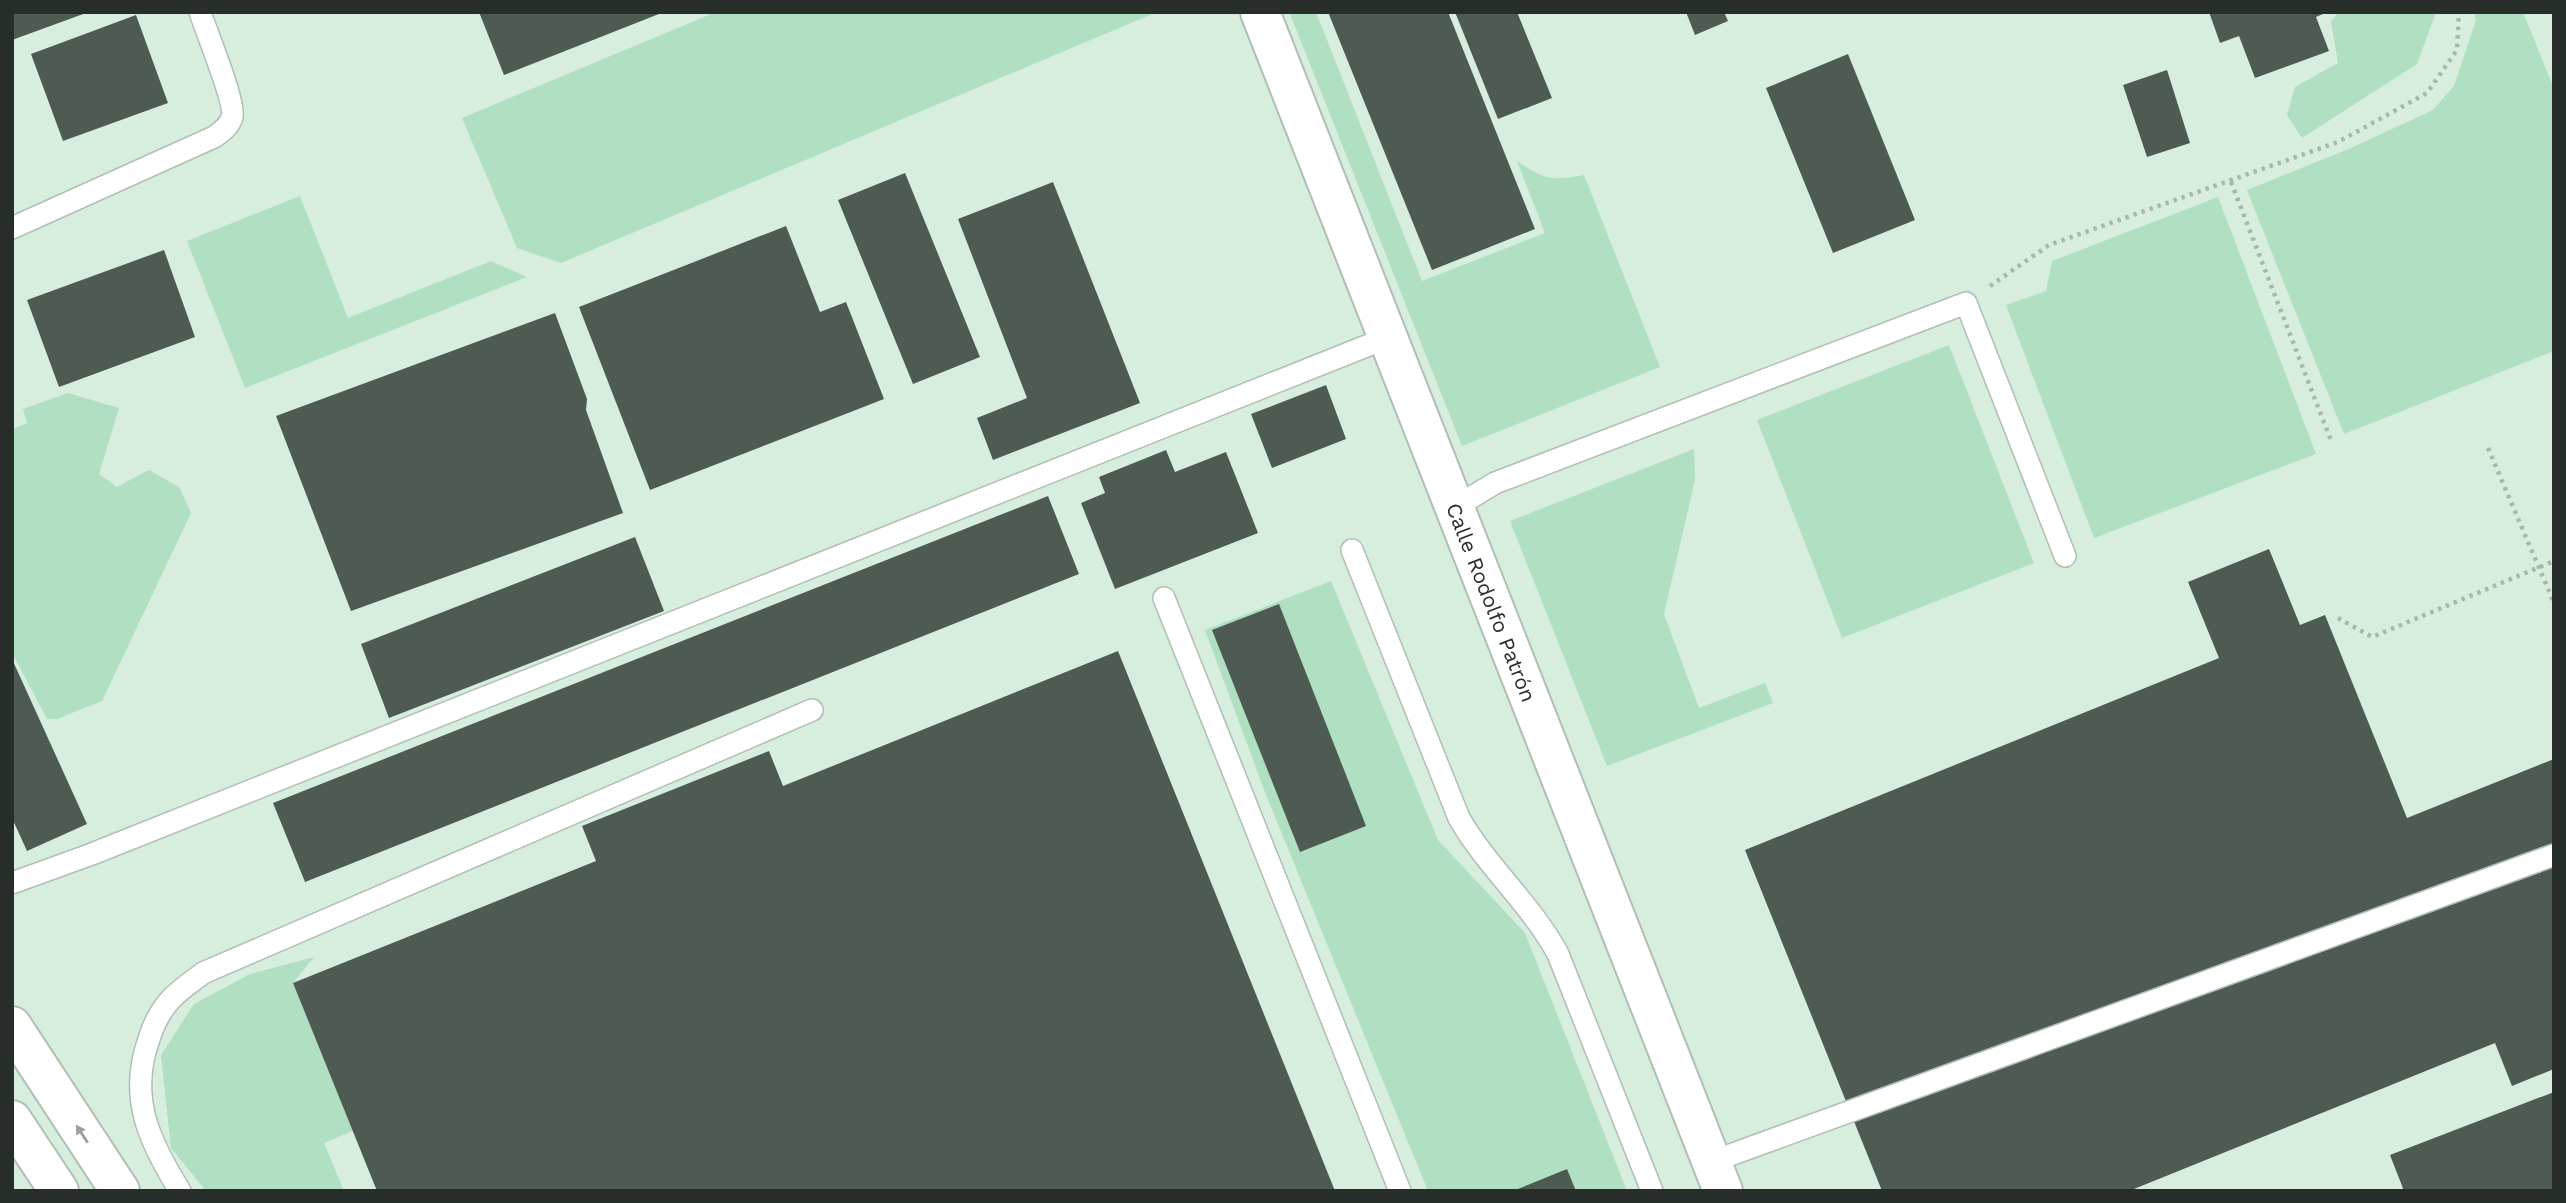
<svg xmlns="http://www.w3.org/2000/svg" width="2566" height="1203" viewBox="0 0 2566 1203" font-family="'Work Sans',sans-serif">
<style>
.built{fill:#d7eede}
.green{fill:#b0dfc2}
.building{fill:#4d5b52}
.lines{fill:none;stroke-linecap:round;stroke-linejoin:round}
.service-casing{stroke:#afbfb4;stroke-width:24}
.minor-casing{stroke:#afbfb4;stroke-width:42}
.secondary-casing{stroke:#afbfb4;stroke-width:42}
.path{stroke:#a9b7ae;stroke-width:4.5;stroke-dasharray:3.5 5;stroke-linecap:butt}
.service{stroke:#fff;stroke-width:21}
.minor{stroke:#fff;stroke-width:38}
.secondary{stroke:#fff;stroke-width:38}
.oneway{fill:#9ea09f}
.labels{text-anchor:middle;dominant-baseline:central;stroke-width:7;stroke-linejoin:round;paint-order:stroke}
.street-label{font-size:21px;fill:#272d29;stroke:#fff}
</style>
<rect width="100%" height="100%" fill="#e9faef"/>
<!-- built -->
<path class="built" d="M12 12H2554V1191H12Z"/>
<!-- green -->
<path class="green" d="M716 12H1157L561 263 517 248 462 118Z
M1294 12H1316L1422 281 1545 233 1517 161C1544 180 1552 181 1584 175L1660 367 1462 446 1290 14Z
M2339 12H2434L2435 15 2417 64 2302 138 2287 115 2295 87 2338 63 2331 21Z
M2474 12H2523L2554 89V351L2344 434 2247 190 2351 148 2433 110 2454 86 2476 20Z
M300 196 348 318 491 261 527 277 245 388 187 241Z
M2218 197 2316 454 2094 538 2006 305 2046 291 2052 261Z
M1949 345 2034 563 1842 638 1757 420Z
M68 393 119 408 99 474 117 487 149 470 179 487 191 513 102 701 57 719H47L12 653V429L27 423 23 409Z
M1694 449 1695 480 1664 614 1699 708 1765 683 1773 703 1607 766 1510 521Z
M1331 581 1438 840 1525 933 1627 1191H1428L1266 795 1205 630Z
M314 957 293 983 353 1131 324 1143 344 1191H206L171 1148 161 1055 194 1004 250 974Z"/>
<!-- building -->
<path class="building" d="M12 12H86V13L12 40Z
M479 12H664L504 75Z
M1328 12H1448L1535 229 1432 270Z
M1455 12H1517L1552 98 1498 119Z
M1686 12H1724L1728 21 1695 35Z
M2209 12H2327L2316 17 2329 51 2255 78 2239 36 2220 43Z
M136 15 168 103 63 141 31 54Z
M1848 54 1915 220 1833 253 1766 88Z
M2167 70 2190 143 2147 157 2123 85Z
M905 173 980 357 913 384 838 200Z
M1053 182 1140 403 993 460 977 418 1027 398 958 219Z
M786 226 820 312 846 302 884 399 650 490 579 307Z
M164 250 195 337 59 387 27 300Z
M555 313 587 399 586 410 623 513 351 611 276 416Z
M1326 385 1346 439 1272 468 1251 414Z
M1166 450 1175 472 1226 452 1258 533 1115 589 1081 503 1105 493 1099 477Z
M1048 496 1079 574 305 882 273 803Z
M635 537 664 611 389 718 361 644Z
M2269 549 2300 625 2325 615 2407 818 2554 759V1069L2512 1086 2495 1043 2129 1191H1882L1745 850 2219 658 2188 582Z
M1279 604 1366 826 1300 852 1212 630Z
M1118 651 1335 1191H377L293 983 596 861 582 826 769 751 783 786Z
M12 659 87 824 27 851 12 818Z
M2554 1092V1189L2548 1191H2404L2390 1155Z
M1567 1169 1576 1191H1513Z"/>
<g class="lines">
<defs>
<path id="service" d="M12 228 214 137C221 132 229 127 232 117 236 103 206 31 200 12
M1454 508 1495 483 1966 303 2065 556
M1352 550 1459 818C1487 867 1531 904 1558 954L1652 1191
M1164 598 1400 1191
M12 883 92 854 1389 337
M1711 1162 2554 855
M180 1191C149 1141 128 1097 149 1039 154 1023 161 1009 173 997 182 988 193 981 203 973L812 710"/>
<g id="minor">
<path id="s1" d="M1260 12 1723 1191"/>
</g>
<path id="secondary" d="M12 1026 120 1191
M12 1120 59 1191"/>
</defs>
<!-- service casing -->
<use href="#service" class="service-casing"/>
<!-- minor casing -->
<use href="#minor" class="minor-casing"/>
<!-- secondary casing -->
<use href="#secondary" class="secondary-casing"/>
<!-- path -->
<path class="path" d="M2231 182 2332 443
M1990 286 2049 245 2338 142 2427 93 2457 50 2459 12
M2488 448 2554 603
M2338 618 2372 637 2554 561"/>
<!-- service -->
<use href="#service" class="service"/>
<!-- minor -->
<use href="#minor" class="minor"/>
<!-- secondary -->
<use href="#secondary" class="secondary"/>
</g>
<!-- one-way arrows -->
<defs><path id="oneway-solid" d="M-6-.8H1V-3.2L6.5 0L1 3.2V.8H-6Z" transform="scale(1.75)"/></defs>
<use class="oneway" href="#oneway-solid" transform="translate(82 1134) rotate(-123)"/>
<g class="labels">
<!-- street labels -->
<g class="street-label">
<text stroke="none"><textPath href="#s1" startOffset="634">Calle Rodolfo Patrón</textPath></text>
</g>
</g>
<!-- border -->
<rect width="2566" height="1203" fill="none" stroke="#272d29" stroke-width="28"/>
</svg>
